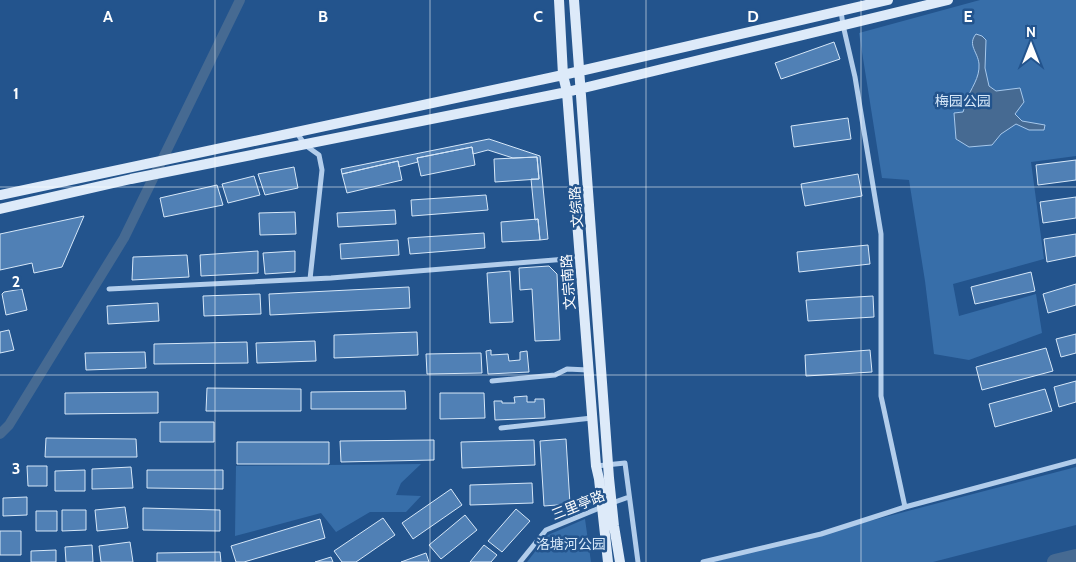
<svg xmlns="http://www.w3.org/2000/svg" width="1076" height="562" viewBox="0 0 1076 562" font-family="Cabin,'Noto Sans SC',sans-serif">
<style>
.green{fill:#376ea9}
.water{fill:#466a92;stroke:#a6c8ec}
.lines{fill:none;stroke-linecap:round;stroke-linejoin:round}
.canal{stroke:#466a92;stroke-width:10}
.river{stroke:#466a92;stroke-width:16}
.building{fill:#5080b5;stroke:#d6e7f8}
.minor{stroke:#b2cdeb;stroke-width:5}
.secondary{stroke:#ddeaf9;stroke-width:10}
.grid{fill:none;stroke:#fff;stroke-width:1;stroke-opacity:0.55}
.labels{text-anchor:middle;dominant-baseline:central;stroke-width:5;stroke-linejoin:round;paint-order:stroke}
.park-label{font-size:14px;fill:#d6e7f8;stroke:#23548d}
.street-label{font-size:14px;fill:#fff;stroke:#23548d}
.grid-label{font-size:16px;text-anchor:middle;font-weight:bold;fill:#fff;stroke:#23548d;stroke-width:5;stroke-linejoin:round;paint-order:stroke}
</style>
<rect width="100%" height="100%" fill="#23548d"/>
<!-- green -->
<path class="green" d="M980 0H1076V156L1031 162 1044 259 953 284 959 316 1036 294 1042 333 969 360 934 354 925 281 909 180 882 178 859 33Z
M421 464 401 483 396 495 421 496 406 512H370L336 532 321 513 235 536 236 466Z
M1076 467V525L933 562H713Z
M585 519 591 562H527L548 535Z"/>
<!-- water -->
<path class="water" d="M976 34 982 36 986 40 985 68 989 86 996 91 1020 88 1024 102 1015 114 1022 121 1045 125 1044 130H1029L1016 124 1001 134 992 145 969 147 956 139 954 113 963 112C964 109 965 105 966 101 971 88 980 78 979 64 978 52 967 45 976 34Z"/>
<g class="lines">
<!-- canal -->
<path class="canal" d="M0 434 9 425 124 238 240 0"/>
<!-- river -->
<path class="river" d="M1055 562 1076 557"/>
</g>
<!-- building -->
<path class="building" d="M834 42 840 59 781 79 775 63Z
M848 118 851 139 794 147 791 126Z
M489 139 540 156 548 239 540 240 538 219 535 220 531 179H539L537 157 513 158 488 150 473 154 472 147 417 158 418 162 399 167 398 161 342 174 341 169Z
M472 147 475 165 421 176 417 158Z
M537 157 539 179 495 182 494 159Z
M1076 160V180L1038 185 1036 165Z
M398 161 402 180 347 193 342 174Z
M294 167 298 188 265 195 258 174Z
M858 174 862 196 805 206 801 184Z
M254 176 260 195 228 203 222 184Z
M217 185 223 205 164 217 160 198Z
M486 195 488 210 412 216 411 200Z
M1076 197V218L1043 223 1040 202Z
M395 210 396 224 338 227 337 213Z
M295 212 296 234 260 235 259 213Z
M84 216 62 267 34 273 32 263 0 270V234Z
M538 219 540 240 502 242 501 222Z
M484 233 485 248 410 254 408 238Z
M1076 234V256L1047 262 1044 239Z
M398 240 399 255 341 259 340 244Z
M868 245 870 264 799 272 797 252Z
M258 251V273L201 276 200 255Z
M295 251V272L265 274 263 253Z
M187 255 189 277 132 280 133 257Z
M549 266 557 274 560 340 535 341 532 289 520 290 519 268Z
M510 271 513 322 490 323 487 273Z
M1031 272 1035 291 975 304 971 287Z
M1076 284V305L1048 313 1043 294Z
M409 287 410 308 270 315 269 294Z
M22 289 27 310 6 315 2 294 4 292Z
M260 294 261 314 204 316 203 296Z
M873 296 874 317 808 321 806 300Z
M158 303 159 321 108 324 107 306Z
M9 330 14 350 0 353V332Z
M417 332 418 355 334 358V335Z
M1076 334V353L1061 357 1056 339Z
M315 341 316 361 257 363 256 343Z
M247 342 248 363 154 364V344Z
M1046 348 1053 371 982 390 976 367Z
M491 350V355L508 354 509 361 520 360V352L527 351 529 372 488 374 486 351Z
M870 350 872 372 806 376 805 355Z
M145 352 146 368 86 370 85 353Z
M481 353 482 373 427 374 426 354Z
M1076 381V402L1059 407 1054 387Z
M207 388 301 389V411H206Z
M1045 389 1052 411 995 427 989 404Z
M405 391 406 409H311V392Z
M158 392V413L65 414V393Z
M440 393H484L485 418 440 419Z
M527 396V402H535V399H544L545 418 495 420 494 401H502V403H515L514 397Z
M160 422H214V442H160Z
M46 438 136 439 137 457H45Z
M566 439 570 504 544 506 540 441Z
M434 440V460L341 462 340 441Z
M534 440 535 465 462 468 461 442Z
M237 442H329V464H237Z
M27 466H47V486H28Z
M131 467 133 488 92 489V469Z
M85 470V491H55V471Z
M147 470H223V489L147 488Z
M532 483 533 503 470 505V485Z
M451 489 462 505 413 539 402 523Z
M27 497V515L3 516V498Z
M125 507 128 528 97 531 95 510Z
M143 508 220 510V531L143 530Z
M516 509 530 521 502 552 488 541Z
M62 510H86V530L62 531Z
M36 511H57V531H36Z
M465 515 477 530 441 559 429 545Z
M383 518 395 535 356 562H342L334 551Z
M320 519 325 538 244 562H236L231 546Z
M0 531H21V555H0Z
M130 542 133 562H101L99 546Z
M92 545 93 562H66L65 547Z
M484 545 497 555 491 562H470Z
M56 550V562H31V551Z
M220 552 221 562H157V553Z
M426 553 429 562H401Z
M331 557 333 562H315Z"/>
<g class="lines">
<!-- minor -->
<path class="minor" d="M841 11 843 25 855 77 881 234V396L905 507
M297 133 305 145 319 155 322 170 310 279
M109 289 331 278 579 258
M492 381 555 375 567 369 588 370
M501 428 592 418
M596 466 625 463 638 562
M612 503 629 497
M520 562 546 530 602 507
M703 562 821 534 905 507 1076 461"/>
<!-- secondary -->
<path class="secondary" d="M559 0 563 75 567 92 596 466 599 479 608 562
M574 0 609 478 614 526 620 562
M0 195 297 132 563 75 888 0
M0 209 131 179 567 92 948 0"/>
</g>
<!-- grid -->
<path class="grid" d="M215 0V562M430 0V562M646 0V562M861 0V562M0 187H1076M0 375H1076"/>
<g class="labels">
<!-- park labels -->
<g class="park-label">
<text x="963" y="101">梅园公园</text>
<text x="571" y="544">洛塘河公园</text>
</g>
<!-- street labels -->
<g class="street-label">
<text transform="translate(576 207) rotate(-94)">文综路</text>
<text transform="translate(568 282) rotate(-94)">文宗南路</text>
<text transform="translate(578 505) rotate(-22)">三里亭路</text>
</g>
</g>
<g class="grid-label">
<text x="108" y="22">A</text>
<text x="323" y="22">B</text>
<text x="538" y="22">C</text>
<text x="753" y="22">D</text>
<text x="968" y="22">E</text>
<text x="16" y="99">1</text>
<text x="16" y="287">2</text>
<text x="16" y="474">3</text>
</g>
<!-- north arrow -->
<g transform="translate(1031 45)" stroke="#23548d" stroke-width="4" paint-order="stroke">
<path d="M0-4L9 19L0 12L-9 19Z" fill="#ffffff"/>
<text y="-8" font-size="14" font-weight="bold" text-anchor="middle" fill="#ffffff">N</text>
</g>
</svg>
